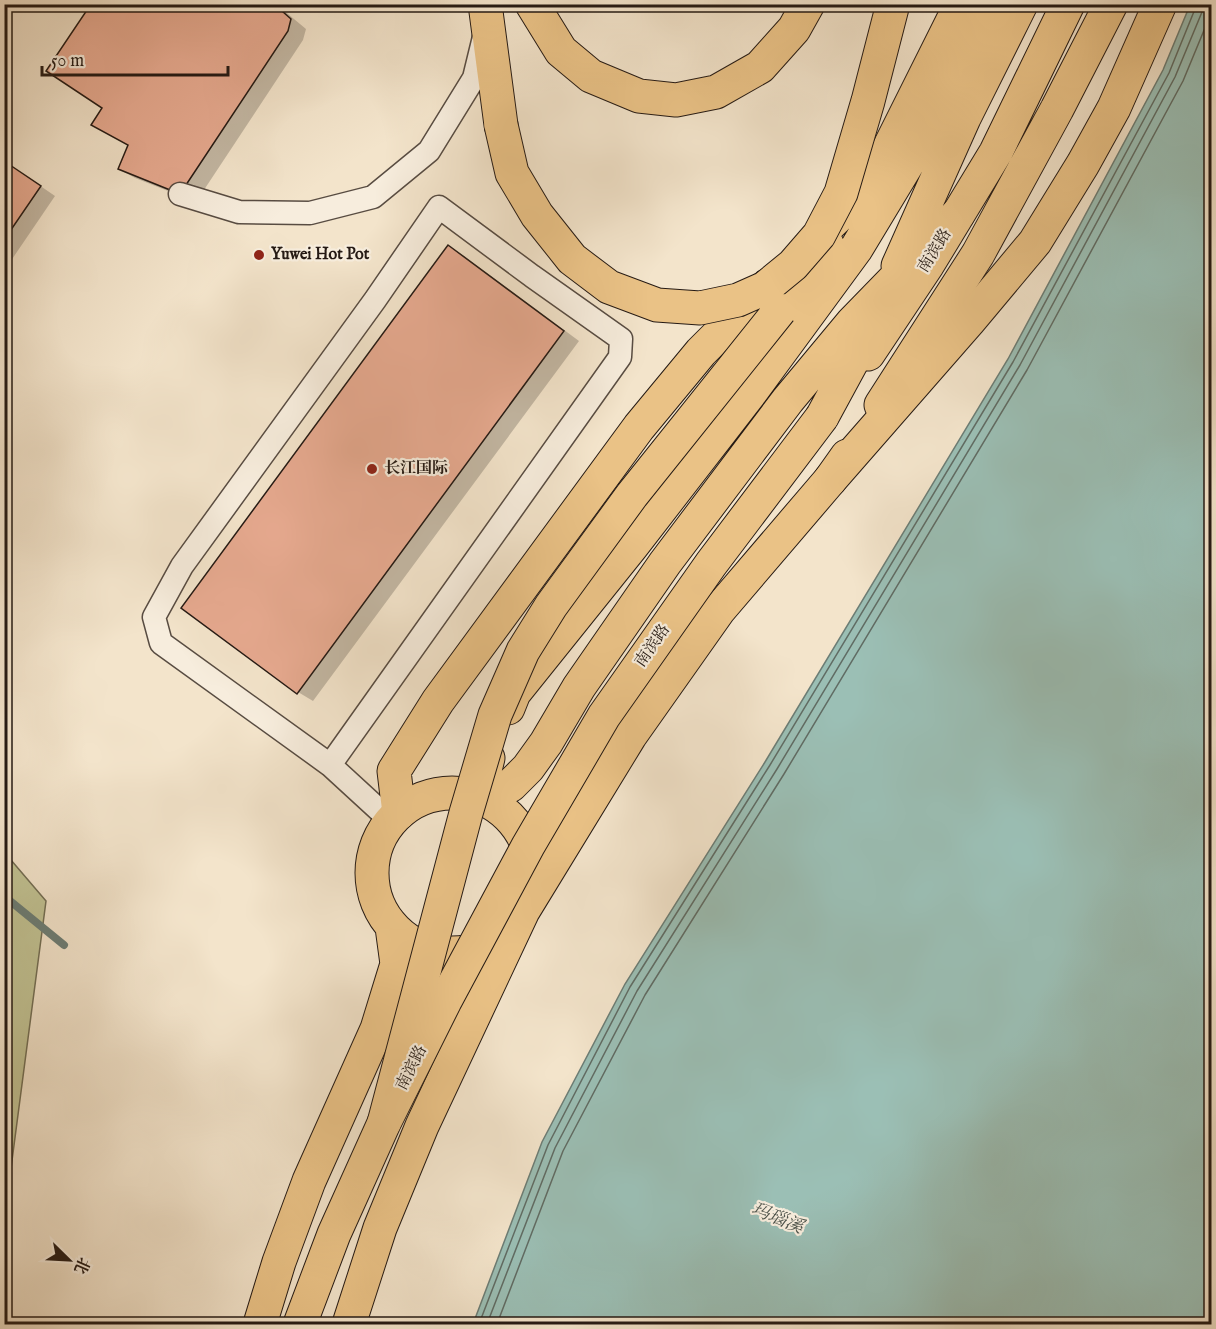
<svg xmlns="http://www.w3.org/2000/svg" width="1216" height="1329" viewBox="0 0 1216 1329" font-family="'IM FELL English','Noto Serif SC',serif">
<style>
.green{fill:#c1c293;stroke:#736e54;stroke-width:1.5}
.water{fill:#9bbfb5;stroke:#6c7d75;stroke-width:1.5}
.shadow{fill:#0003}
.lines{fill:none;stroke-linecap:round;stroke-linejoin:round}
.shore{stroke:#606c64;stroke-width:1.5}
.stream{stroke:#6c7d75;stroke-width:8}
.building{fill:#e6a98f;stroke:#251a14;stroke-width:1.5}
.minor-casing{stroke:#584c42;stroke-width:25}
.primary-casing{stroke:#251a14;stroke-width:35}
.trunk-casing{stroke:#251a14;stroke-width:35}
.minor{stroke:#f7eddd;stroke-width:22}
.primary{stroke:#eac286;stroke-width:33}
.trunk{stroke:#eac286;stroke-width:33}
.primary-bridge-casing{stroke:#251a14;stroke-width:35;stroke-linecap:butt}
.trunk-bridge-casing{stroke:#251a14;stroke-width:35;stroke-linecap:butt}
.primary-bridge{stroke:#eac286;stroke-width:33}
.trunk-bridge{stroke:#eac286;stroke-width:33}
.poi-dot{fill:#8f2418;stroke:#f7eddd;stroke-width:2}
.labels{text-anchor:middle;dominant-baseline:central;stroke-width:4.5;stroke-linejoin:round;paint-order:stroke}
.street-label{font-size:16px;fill:#251a14;stroke:#f7eddd}
.poi-label{font-size:16px;font-weight:bold;fill:#251a14;stroke:#f7eddd;text-anchor:start}
.water-label{font-size:18px;font-style:italic;fill:#4e544c;stroke:#f7eddd}
</style>
<rect width="100%" height="100%" fill="#f3e4cb"/>
<filter id="stains"><feTurbulence type="fractalNoise" baseFrequency=".00333" numOctaves="4"/><feColorMatrix values="0 0 0 0 .2 0 0 0 0 .09 0 0 0 0 .02 0 0 0 .5 -.17"/></filter>
<radialGradient id="worn" r=".72"><stop offset=".6" stop-color="#630" stop-opacity="0"/><stop offset="1" stop-color="#630" stop-opacity=".3"/></radialGradient>
<!-- green -->
<path class="green" d="M5 853 46 901 5 1214Z"/>
<!-- water -->
<path class="water" d="M1190 5H1212L1211 1324H473L542 1142 625 984 765 762 1008 359 1163 70Z"/>
<!-- shadow -->
<path class="shadow" d="M93 4H276L306 29 303 40 196 202 135 178 119 169 130 145 104 108Z
M4 161 55 196 4 271Z
M448 247 464 256 579 341 313 701 298 692Z"/>
<g class="lines">
<!-- shore -->
<path class="shore" d="M479 1324 548 1145 630 987 770 765 1013 362 1169 73 1195 9V4
M487 1324 555 1148 637 991 777 769 1020 365 1175 77 1202 12 1203 4
M497 1324 563 1151 645 995 784 774 1027 370 1183 81 1212 11"/>
<!-- stream -->
<path class="stream" d="M4 896 64 945"/>
</g>
<!-- building -->
<path class="building" d="M91 4H274L291 19 288 31 180 194 118 169 128 145 91 125 102 108 46 71Z
M4 161 41 186 4 240Z
M448 245 564 331 297 694 181 608Z"/>
<g class="lines">
<defs>
<path id="minor" d="M180 194 239 212 310 213 373 197 429 151 474 78 484 37
M330 765 620 357 621 339 532 276 439 207 375 300 182 566 154 617 161 643 330 765 391 821"/>
<path id="primary" d="M868 354 928 264 996 152 1068 4
M881 405 978 254 1057 109 1111 4
M372 873a80 80 0 1 1 160 0a80 80 0 1 1-160 0Z
M260 1324 279 1262 309 1181 377 1029 397 964 392 927
M349 1324 380 1228 422 1126 523 911 630 736 719 610 830 480 847 456"/>
<path id="trunk" d="M485 4 501 125
M532 4 561 51 591 76 639 96 676 100 716 92 760 67 794 29 808 4
M863 195 871 184 961 4
M825 229 871 184
M898 266 964 118 1021 4
M780 310 827 244
M822 417 867 334 877 313
M830 480 969 321 1035 242 1083 164 1114 108 1160 4
M508 708 514 693 632 546 751 392 856 249 920 143 972 51 991 4
M488 758 482 782 486 800 511 785 528 768 546 743 579 687 665 563 788 400 852 323 958 214
M399 813 394 771 438 701 639 427 701 352 767 286"/>
</defs>
<!-- minor casing -->
<use href="#minor" class="minor-casing"/>
<!-- primary casing -->
<use href="#primary" class="primary-casing"/>
<!-- trunk casing -->
<use href="#trunk" class="trunk-casing"/>
<!-- minor -->
<use href="#minor" class="minor"/>
<!-- primary -->
<use href="#primary" class="primary"/>
<!-- trunk -->
<use href="#trunk" class="trunk"/>
<defs>
<path id="primary-bridge" d="M300 1324 334 1234 384 1123 445 1001 528 846 604 716 711 564 822 417"/>
<path id="trunk-bridge" d="M501 125 512 173 537 215 572 259 609 287 657 305 700 308 738 300 765 288 793 265 819 235 841 193 868 101 893 4
M384 1123 466 813 495 715 523 651 551 606 632 495 780 310"/>
</defs>
<!-- primary-bridge casing -->
<use href="#primary-bridge" class="primary-bridge-casing"/>
<!-- trunk-bridge casing -->
<use href="#trunk-bridge" class="trunk-bridge-casing"/>
<!-- primary-bridge -->
<use href="#primary-bridge" class="primary-bridge"/>
<!-- trunk-bridge -->
<use href="#trunk-bridge" class="trunk-bridge"/>
</g>
<!-- markers -->
<g class="poi-dot">
<circle cx="259" cy="255" r="6"/>
<circle cx="372" cy="469" r="6"/>
</g>
<g class="labels">
<!-- street labels -->
<g class="street-label">
<text transform="translate(935 251) rotate(-58)">南滨路</text>
<text transform="translate(653 646) rotate(-55)">南滨路</text>
<text transform="translate(412 1068) rotate(-63)">南滨路</text>
</g>
<!-- poi labels -->
<g class="poi-label">
<text x="271" y="255">Yuwei Hot Pot</text>
<text x="384" y="469">长江国际</text>
</g>
<!-- water labels -->
<g class="water-label">
<text transform="translate(777 1219) rotate(22)">玛瑙溪</text>
</g>
</g>
<!-- margin -->
<rect width="1216" height="1329" fill="none" stroke="#f3e4cb" stroke-width="24"/>
<rect x="6" y="6" width="1204" height="1317" fill="none" stroke="#251a14" stroke-width="3"/>
<rect x="12" y="12" width="1192" height="1305" fill="none" stroke="#251a14" stroke-width="1.5"/>
<!-- north arrow -->
<g transform="translate(69 1260) rotate(114)" stroke="#f7eddd" stroke-width="4.5" paint-order="stroke">
<path d="M0-4.5L10 22L0 15L-10 22Z" fill="#251a14"/>
<text y="-9" font-size="16" font-weight="bold" text-anchor="middle" fill="#251a14">北</text>
</g>
<!-- scale -->
<path d="M42 66v9h186v-9" fill="none" stroke="#251a14" stroke-width="3"/>
<text x="51" y="66" font-size="18" fill="#251a14" stroke="#f7eddd" stroke-width="4.5" paint-order="stroke">50 m</text>
<rect width="100%" height="100%" filter="url(#stains)"/>
<rect width="100%" height="100%" fill="url(#worn)"/>
</svg>
